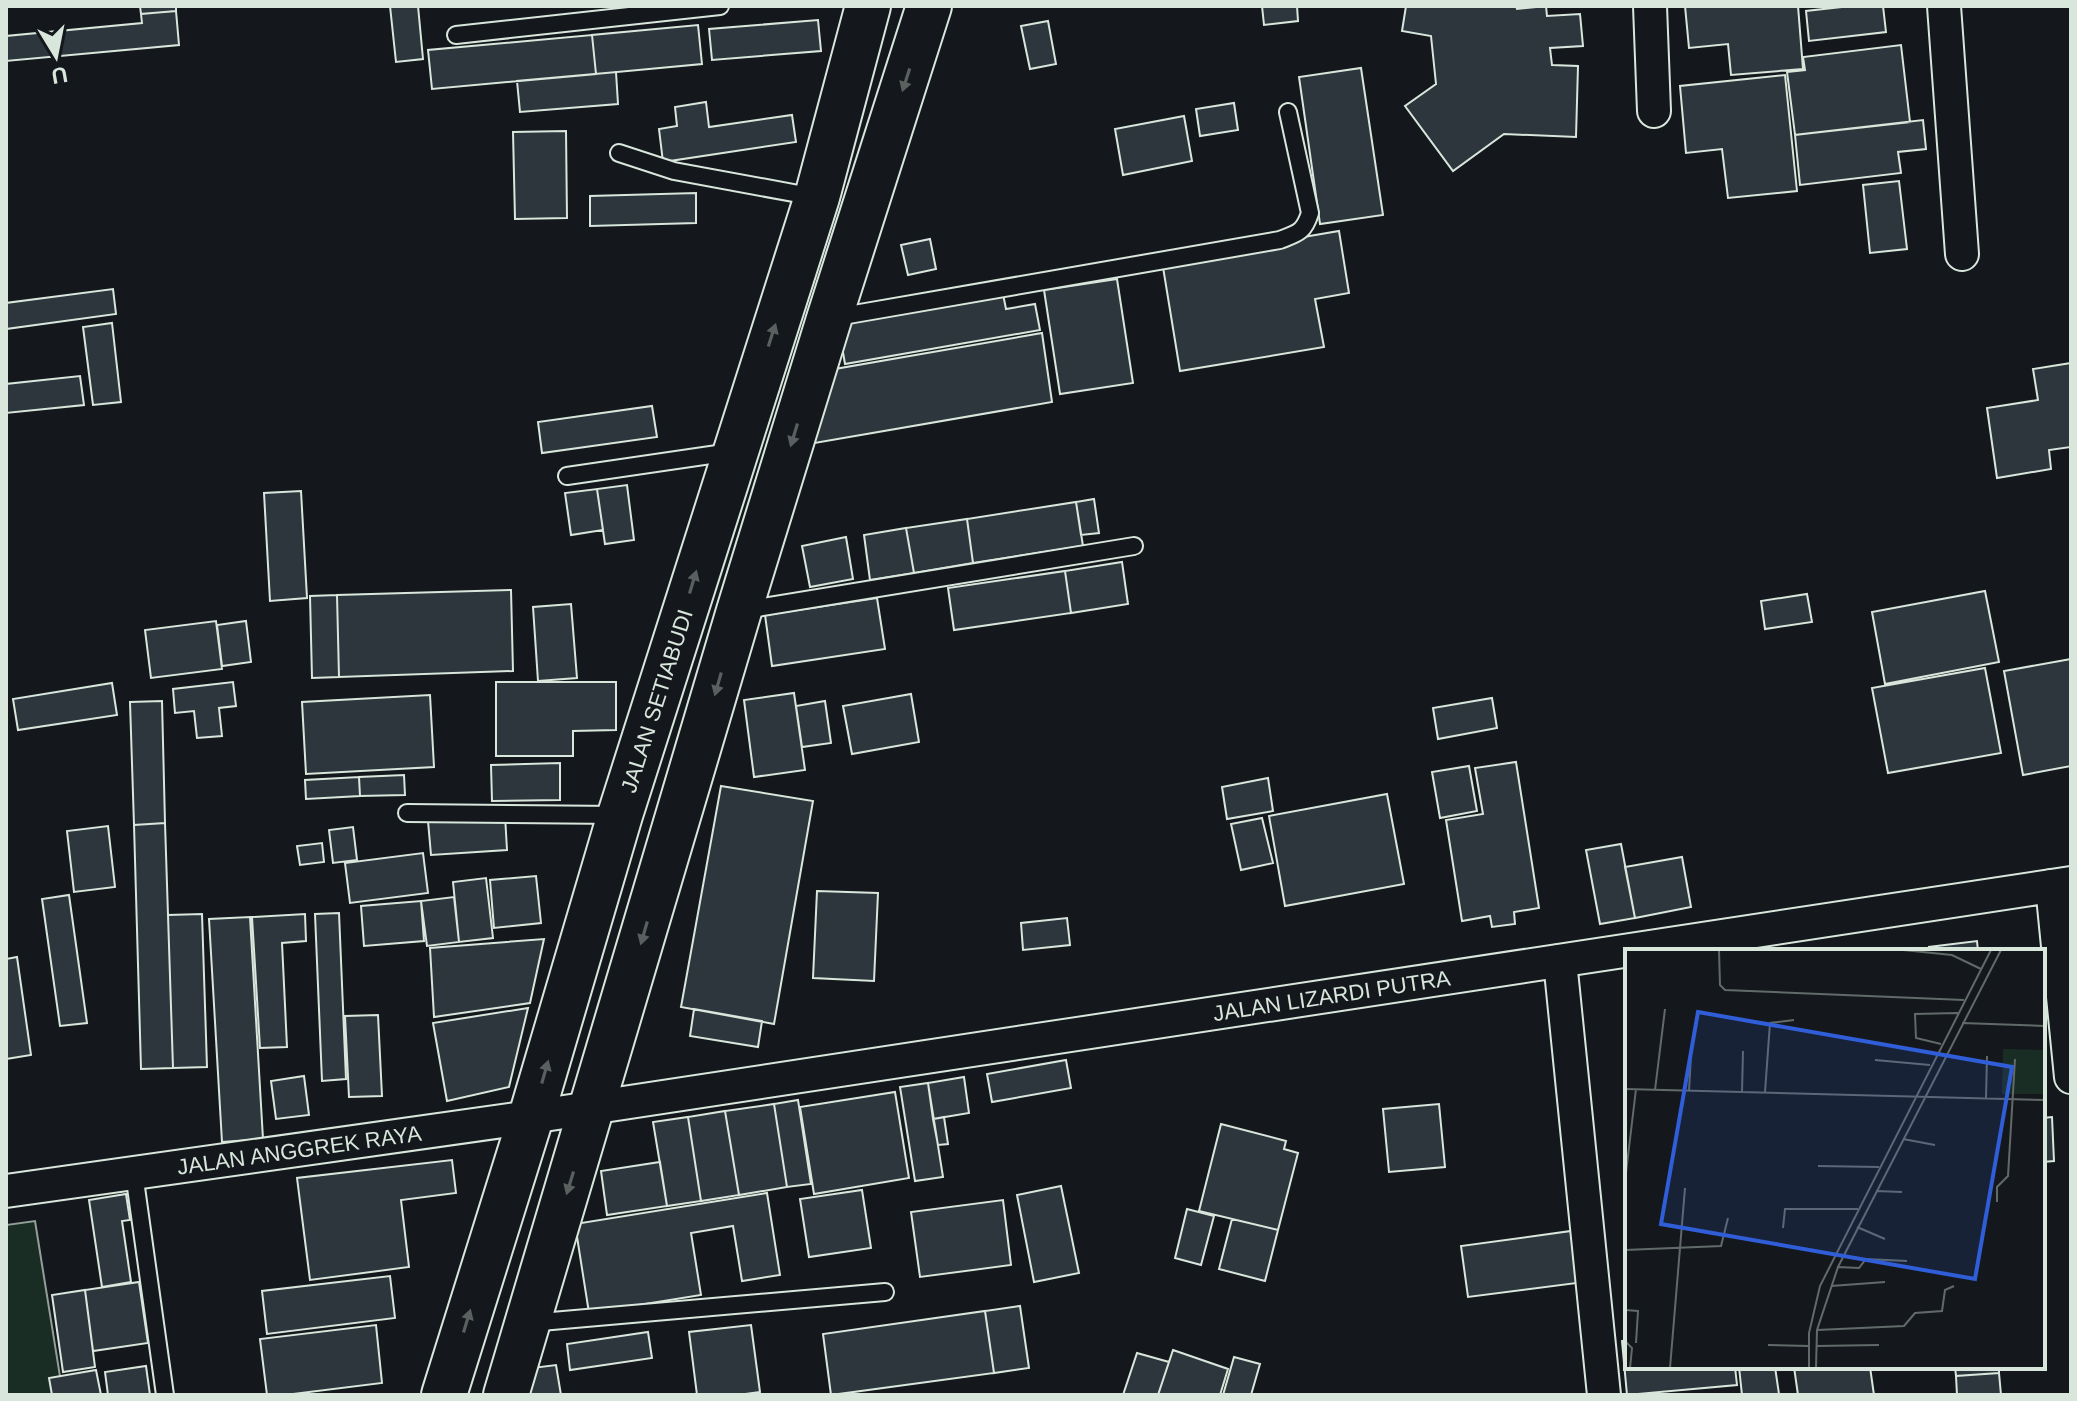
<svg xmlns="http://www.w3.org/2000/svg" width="2077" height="1401" viewBox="0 0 2077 1401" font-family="Helvetica,sans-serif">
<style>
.green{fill:#1a2d24;stroke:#939e99;stroke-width:2}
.building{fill:#2c363c;stroke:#d8e6dc;stroke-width:2}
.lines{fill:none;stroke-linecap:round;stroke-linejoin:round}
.lane-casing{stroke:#d8e6dc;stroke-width:20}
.street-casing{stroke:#d8e6dc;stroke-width:36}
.primary-casing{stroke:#d8e6dc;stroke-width:48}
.lane{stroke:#14181c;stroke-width:16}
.street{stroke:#14181c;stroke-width:32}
.primary{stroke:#14181c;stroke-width:44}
.oneway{fill:#59605f}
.labels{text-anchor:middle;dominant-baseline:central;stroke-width:6;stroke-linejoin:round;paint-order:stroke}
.street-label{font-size:22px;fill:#d8e6dc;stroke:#14181c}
.inset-road{fill:none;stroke:#626a69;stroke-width:2}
.view{fill:#305dd8;fill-opacity:0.15;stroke:#305dd8;stroke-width:4}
.inset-edge{fill:none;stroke:#d8e6dc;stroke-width:4}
</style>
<rect width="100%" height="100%" fill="#14181c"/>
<!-- green -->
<path class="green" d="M35 1221 63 1395H6V1225Z"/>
<!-- building -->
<path class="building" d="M140 6H176V11L141 14Z
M390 6H418L423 59 396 62Z
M1262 6H1297L1298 21 1264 25Z
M1406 6H1516L1517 9 1546 6 1547 16 1580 14 1583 46 1550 48 1552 65 1578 66 1576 137 1504 134 1453 171 1405 106 1436 84 1431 36 1402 31Z
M1685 6H1798L1803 69 1731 75 1728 44 1689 48Z
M1841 6H1883L1886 32 1809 41 1806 11 1841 7Z
M176 11 179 45 6 61V36L142 23 141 14Z
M818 20 821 51 712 60 709 29Z
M1048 21 1056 64 1030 69 1021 26Z
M698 25 702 64 596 74 592 35Z
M592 35 596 74 432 89 428 50Z
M1901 45 1910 122 1795 135 1787 72 1805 70 1803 57Z
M1361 68 1383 215 1320 224 1299 77Z
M616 72 618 104 520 112 517 81Z
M1785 75 1797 191 1728 198 1722 149 1686 153 1680 86Z
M706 102 709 127 792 115 796 142 663 162 659 129 677 126 675 107Z
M1234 103 1238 130 1200 136 1196 109Z
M1184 116 1192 161 1123 175 1115 129Z
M1923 120 1926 149 1898 152 1901 173 1800 185 1795 135Z
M566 131 567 218 515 219 513 132Z
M1899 181 1907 249 1870 253 1863 185Z
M696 193V223L590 226V196Z
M1339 231 1349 293 1315 299 1324 347 1180 371 1162 261Z
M930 239 936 269 908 275 901 245Z
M1117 279 1133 383 1060 394 1044 290Z
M113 289 116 314 6 329V303Z
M1003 294 1006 309 1035 304 1040 330 845 364 838 323Z
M112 323 121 402 93 405 83 327Z
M1042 333 1052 402 803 445 835 369Z
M2071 363V447L2049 450 2051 469 1997 478 1987 408 2038 400 2033 369Z
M80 376 84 405 6 413V384Z
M652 406 657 437 542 453 538 422Z
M627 485 634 540 605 544 597 489Z
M597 489 603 530 571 535 565 493Z
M301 491 307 598 270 601 264 493Z
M1094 499 1099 533 1081 535 1076 502Z
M1076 502 1083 546 973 563 967 519Z
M967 519 973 563 914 573 906 528Z
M906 528 914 573 870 580 864 535Z
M846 537 853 579 810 587 802 546Z
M1122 562 1128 604 1071 613 1065 571Z
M1065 571 1071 613 954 630 948 588Z
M511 590 513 671 339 677 337 595Z
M1985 591 1999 662 1885 684 1872 612Z
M1807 594 1812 622 1765 629 1761 601Z
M337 595 339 677 312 678 310 596Z
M877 598 885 649 772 666 765 615Z
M571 604 577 678 538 681 533 607Z
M216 621 222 669 151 678 145 630Z
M246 621 251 662 222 666 217 625Z
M2071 659V766L2023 775 2004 671Z
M1985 668 2001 753 1888 773 1872 688Z
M233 682 236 706 219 708 222 736 197 738 194 711 175 713 173 689Z
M496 682H616V730L573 731V756H496Z
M112 683 117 715 18 730 13 699Z
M794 693 805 770 754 777 744 700Z
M911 694 919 742 852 754 843 706Z
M430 695 434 767 306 774 302 702Z
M1492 698 1497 728 1438 739 1433 708Z
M162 701 165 823 134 825 130 702Z
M825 701 831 743 802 747 796 706Z
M1516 762 1539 908 1514 912 1515 924 1492 927 1490 916 1462 921 1446 820 1483 814 1475 768Z
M560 763V800L492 801 491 765Z
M1469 766 1477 811 1440 818 1432 772Z
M404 775 405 795 360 796 359 777Z
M359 777 360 796 306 799 305 780Z
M1268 778 1273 811 1227 819 1222 787Z
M721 786 813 801 774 1024 681 1007Z
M1387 794 1404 884 1285 906 1269 816Z
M505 815 507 850 431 855 428 821Z
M1262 818 1273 863 1241 870 1231 824Z
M165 823 173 1068 141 1069 134 825Z
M108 826 115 887 74 892 67 831Z
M353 827 357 860 333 863 329 830Z
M322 843 324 862 300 865 297 846Z
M1621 844 1635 918 1600 924 1586 850Z
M423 853 428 893 350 903 345 863Z
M1682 857 1691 907 1635 918 1625 867Z
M536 876 541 923 494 928 490 880Z
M486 878 493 938 459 942 453 882Z
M817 891 878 893 874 981 813 978Z
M69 895 87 1023 60 1026 42 899Z
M454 897 459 942 427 946 421 901Z
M421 901 424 941 364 946 361 906Z
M339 913 346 1079 322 1081 315 914Z
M202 914 207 1067 173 1068 168 915Z
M305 914 306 941 282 943 287 1047 260 1048 252 917Z
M250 917 263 1139 222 1142 209 919Z
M1067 918 1070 945 1023 950 1021 923Z
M544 939 530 1003 434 1017 430 948Z
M1977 941 1978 951H1929V947Z
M17 957 31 1055 6 1059V959Z
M528 1008 509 1087 447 1101 433 1023Z
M694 1009 762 1021 758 1047 690 1036Z
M378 1015 382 1096 349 1097 345 1016Z
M1066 1060 1071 1088 992 1102 987 1074Z
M304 1076 309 1115 276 1119 271 1081Z
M964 1077 969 1113 933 1119 928 1083Z
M928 1083 943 1177 915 1181 900 1087Z
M895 1092 909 1178 814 1194 800 1107Z
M798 1100 811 1184 787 1187 774 1104Z
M774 1104 787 1187 739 1195 725 1111Z
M1439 1104 1445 1167 1389 1172 1383 1109Z
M725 1111 739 1195 701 1201 688 1117Z
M688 1117 701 1201 667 1206 653 1122Z
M944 1117 948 1144 938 1145 933 1119Z
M2052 1117 2054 1161 2043 1162V1118Z
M1221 1124 1286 1141 1284 1149 1298 1153 1278 1230 1199 1211Z
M452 1160 456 1193 401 1200 409 1267 310 1280 297 1178Z
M660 1162 667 1206 607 1215 601 1171Z
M1061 1186 1079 1273 1034 1282 1017 1195Z
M862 1190 871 1248 809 1257 800 1199Z
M767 1193 780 1275 742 1281 733 1226 691 1233 701 1295 589 1313 575 1224Z
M126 1194 130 1220 122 1221 131 1282 102 1287 89 1200Z
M1003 1200 1011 1265 920 1277 911 1212Z
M1187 1209 1214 1216 1201 1265 1175 1258Z
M1232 1219 1278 1230 1265 1281 1219 1269Z
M1571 1231 1577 1283 1468 1297 1461 1246Z
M390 1276 395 1318 267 1334 262 1291Z
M139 1282 148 1343 93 1351 85 1290Z
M85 1290 95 1367 63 1372 52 1295Z
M1020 1306 1029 1368 994 1373 985 1311Z
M985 1311 994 1373 831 1395 823 1334Z
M376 1325 382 1383 285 1395H267L260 1339Z
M751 1325 760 1392 738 1395H697L689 1332Z
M648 1332 652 1358 570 1370 567 1344Z
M1627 1340V1367H1735L1737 1385 1627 1395 1622 1341Z
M1173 1350 1228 1369 1220 1395H1158Z
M1137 1353 1169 1362 1158 1395H1123Z
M1234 1357 1260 1364 1251 1395H1223Z
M556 1365 561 1395H519L516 1370Z
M146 1366 150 1395H108L105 1372Z
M1739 1367H1775L1779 1394 1742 1395Z
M1794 1367H1870L1874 1395H1798Z
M1955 1367H1999V1373L1956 1376Z
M96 1370 101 1395H52L49 1378Z
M1999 1373 2001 1395H1957L1956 1376Z"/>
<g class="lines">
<defs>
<path id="lane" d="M456 35 720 6
M619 153 674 171 815 197
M831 318 1280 240C1298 233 1304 232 1310 213L1288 112
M567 476 731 452
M745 610 1134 546
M407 813 619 815
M134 1173 165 1395
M529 1323 885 1292"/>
<g id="street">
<path d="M1650 6 1654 111"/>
<path d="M1944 6 1962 254"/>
<path d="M2052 886 2071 1077"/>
<path d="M1560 961 1604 1395"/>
<path id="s1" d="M6 1191 531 1117 2071 883"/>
</g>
<g id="primary">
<path id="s2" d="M444 1395 531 1117 620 815 817 197 868 6"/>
<path d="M506 1395 739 611 829 319 929 6"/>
</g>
</defs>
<!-- lane casing -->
<use href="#lane" class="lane-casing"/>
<!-- street casing -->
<use href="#street" class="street-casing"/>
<!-- primary casing -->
<use href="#primary" class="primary-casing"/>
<!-- lane -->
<use href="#lane" class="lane"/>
<!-- street -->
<use href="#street" class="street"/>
<!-- primary -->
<use href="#primary" class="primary"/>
</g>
<!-- one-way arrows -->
<defs><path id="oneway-solid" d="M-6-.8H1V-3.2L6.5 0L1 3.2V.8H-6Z" transform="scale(2)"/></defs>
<g class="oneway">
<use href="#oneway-solid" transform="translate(906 80) rotate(108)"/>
<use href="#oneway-solid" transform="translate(772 335) rotate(-72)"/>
<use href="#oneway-solid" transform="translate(794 435) rotate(107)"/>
<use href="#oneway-solid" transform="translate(693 582) rotate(-73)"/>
<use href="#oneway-solid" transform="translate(718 684) rotate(106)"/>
<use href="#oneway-solid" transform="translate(644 933) rotate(106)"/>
<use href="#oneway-solid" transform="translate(545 1072) rotate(-74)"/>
<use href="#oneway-solid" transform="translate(570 1183) rotate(107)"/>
<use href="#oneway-solid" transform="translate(467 1321) rotate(-73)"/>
</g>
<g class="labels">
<!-- street labels -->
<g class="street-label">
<text stroke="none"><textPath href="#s2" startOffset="726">JALAN SETIABUDI</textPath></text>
<text stroke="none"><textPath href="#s1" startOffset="1340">JALAN LIZARDI PUTRA</textPath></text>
<text stroke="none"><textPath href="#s1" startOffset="296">JALAN ANGGREK RAYA</textPath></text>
</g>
</g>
<!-- overview -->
<g transform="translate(1625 949)">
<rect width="420" height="420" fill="#14181c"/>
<path d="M378 100 420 101V145H377Z" fill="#1a2d24"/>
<path class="inset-road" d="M94 1 95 36 100 41 339 51M278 1 327 6 356 20M337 74 420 77M316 95 291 89 290 65 333 64M250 111 305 116M0 140 420 151M30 141 40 60M64 142 66 106M117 143 118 102M140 143 145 74 169 71M361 149 362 107M278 190 310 196M193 217 254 218M0 232 11 140M251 242 277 243M372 253V238L383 227 390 110M232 278 260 290M158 279 160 260H233M0 301 96 297 103 269M213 318 234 319 241 310 282 312M206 337 260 333M0 361 13 362 11 394M192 381 279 377 290 364 317 362 320 341 329 337M0 392 7 399 5 419M143 396 184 397M191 397 254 396M45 419 60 239M184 419V384L195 337 366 1M191 419 192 381 213 318 376 1"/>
<path class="view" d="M73 63 387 118 350 330 36 275Z"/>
<rect width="420" height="420" class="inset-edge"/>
</g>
<!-- border -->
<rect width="2077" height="1401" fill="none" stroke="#d8e6dc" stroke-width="16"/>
<!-- north arrow -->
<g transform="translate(56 56) rotate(170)" stroke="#14181c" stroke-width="6" paint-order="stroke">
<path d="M0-6L14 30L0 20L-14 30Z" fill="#d8e6dc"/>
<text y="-12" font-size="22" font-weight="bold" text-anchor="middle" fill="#d8e6dc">U</text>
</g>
</svg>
